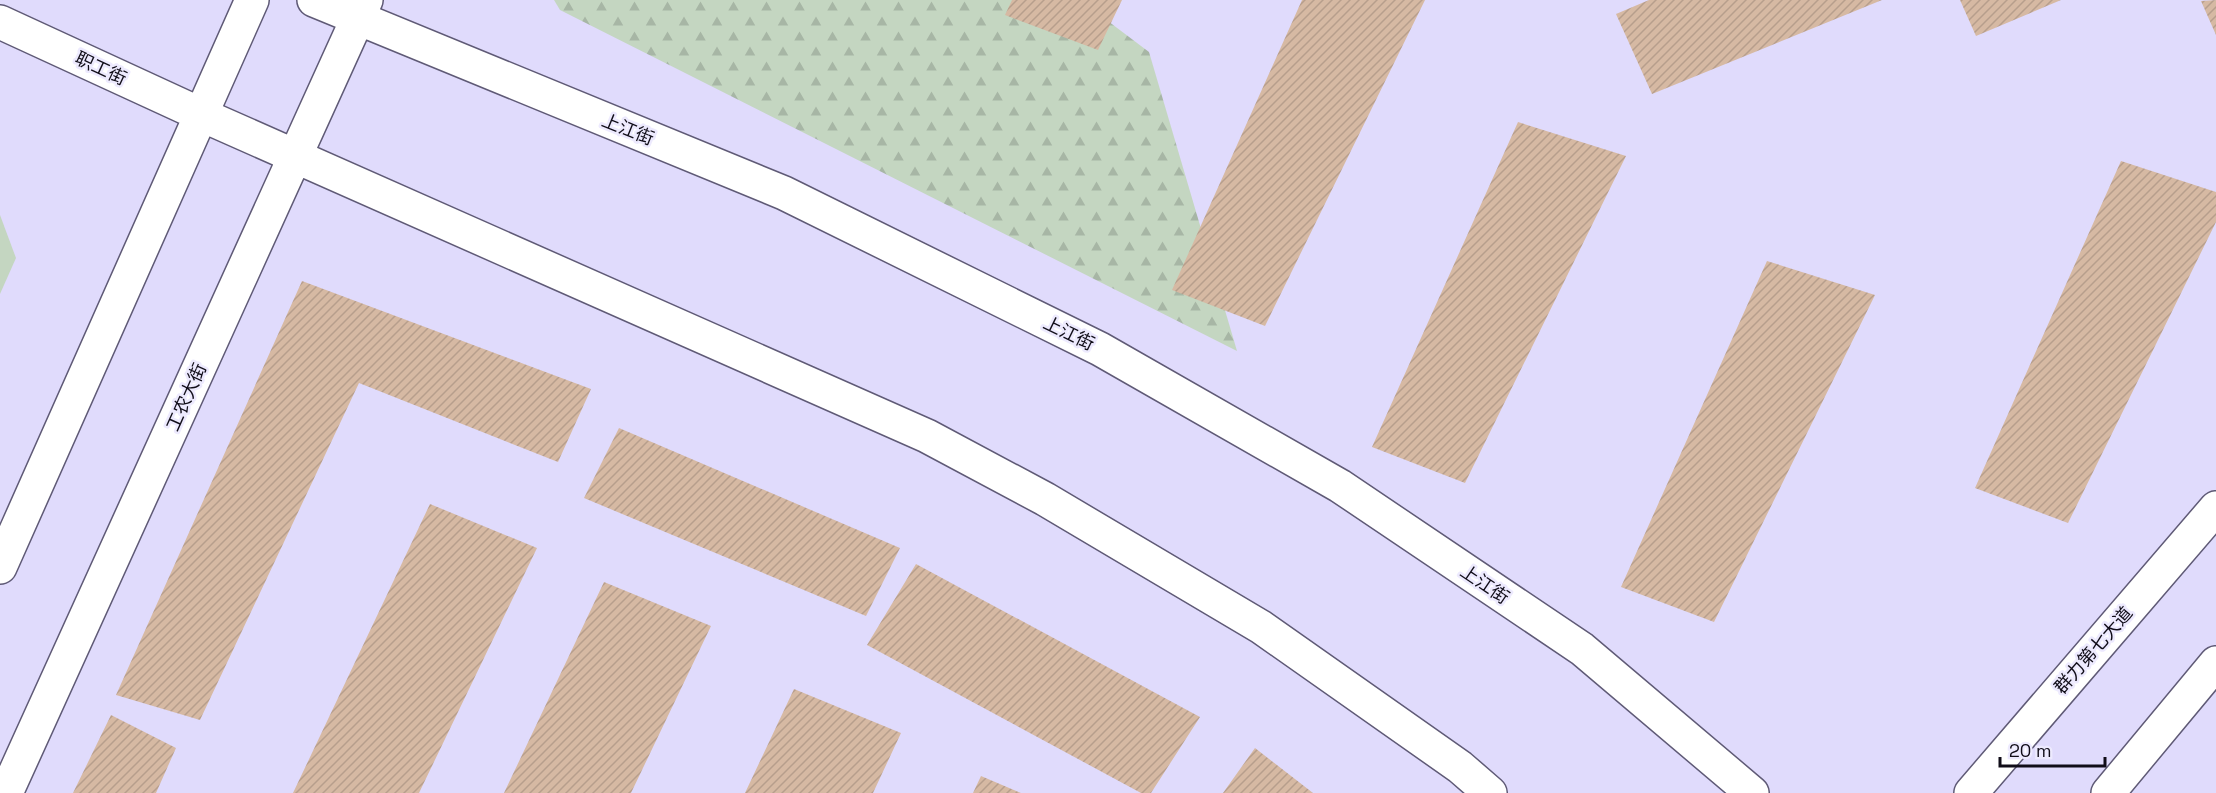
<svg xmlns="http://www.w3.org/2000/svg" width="2216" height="793" viewBox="0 0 2216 793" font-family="'Space Grotesk','Noto Sans SC',sans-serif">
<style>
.grass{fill:#c4d6c1}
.forest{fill:url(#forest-firs)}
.building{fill:url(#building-hatch)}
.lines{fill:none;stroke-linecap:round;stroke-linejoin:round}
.secondary-casing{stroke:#5f5a76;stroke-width:36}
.primary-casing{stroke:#5f5a76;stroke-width:36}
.secondary{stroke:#fff;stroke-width:33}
.primary{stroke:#fff;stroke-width:33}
.labels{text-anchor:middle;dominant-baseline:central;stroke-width:5;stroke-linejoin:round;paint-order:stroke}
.street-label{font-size:18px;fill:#100d18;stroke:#edeafe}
</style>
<defs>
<pattern id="forest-firs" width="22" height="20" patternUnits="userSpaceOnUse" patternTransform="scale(1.5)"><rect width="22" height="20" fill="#c4d6c1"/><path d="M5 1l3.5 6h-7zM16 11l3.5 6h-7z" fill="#a7b6a5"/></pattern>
<pattern id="building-hatch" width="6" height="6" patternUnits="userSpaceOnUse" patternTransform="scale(1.5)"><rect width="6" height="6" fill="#d6b9a3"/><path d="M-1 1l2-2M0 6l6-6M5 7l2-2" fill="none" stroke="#b79e8c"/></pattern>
</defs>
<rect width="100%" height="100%" fill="#e0dbfc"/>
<!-- grass -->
<path class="grass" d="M0 215 16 258 0 294Z"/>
<!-- forest -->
<path class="forest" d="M554 0H1080L1149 52 1237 351 560 10Z"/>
<!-- building -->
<path class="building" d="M1012 0H1122L1098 50 1005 15Z
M1302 0H1425L1265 326 1172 290Z
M1649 0H1882L1652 94 1616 14Z
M1960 0H2061L1976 36Z
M2216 0V35L2201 1Z
M1518 122 1626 156 1465 483 1372 447Z
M2121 161 2216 192V222L2068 523 1975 488Z
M1767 261 1875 295 1714 622 1621 587Z
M302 281 591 389 558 462 359 383 200 720 116 695Z
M619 428 900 548 866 616 584 498Z
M430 504 537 548 419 793H293Z
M916 564 1200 717 1151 793H1141L867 645Z
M604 582 711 626 631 793H504Z
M794 689 901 733 873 793H745Z
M111 715 176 748 156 793H73Z
M1255 748 1313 793H1223Z
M981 776 1021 793H973Z"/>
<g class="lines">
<defs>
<path id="secondary" d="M1971 793 2216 508
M2108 793 2216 663"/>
<path id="primary" d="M314 0 784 193 1100 349 1340 486 1582 649 1752 793
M0 22 202 115 927 436 1045 499 1261 627 1460 767 1490 793
M0 567 252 0
M6 793 366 0"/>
</defs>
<!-- secondary casing -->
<use href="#secondary" class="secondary-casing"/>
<!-- primary casing -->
<use href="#primary" class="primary-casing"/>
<!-- secondary -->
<use href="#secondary" class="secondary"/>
<!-- primary -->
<use href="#primary" class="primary"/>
</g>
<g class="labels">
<!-- street labels -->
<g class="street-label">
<text transform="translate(101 68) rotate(25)">职工街</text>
<text transform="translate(628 129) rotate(22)">上江街</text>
<text transform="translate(1069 333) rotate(26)">上江街</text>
<text transform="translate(186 397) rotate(-66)">工农大街</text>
<text transform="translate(1485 584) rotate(34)">上江街</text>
<text transform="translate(2093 650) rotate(-49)">群力第七大道</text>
</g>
</g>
<!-- scale -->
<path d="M2000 757v9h105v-9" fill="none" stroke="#100d18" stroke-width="3"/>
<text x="2009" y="757" font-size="18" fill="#100d18" stroke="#edeafe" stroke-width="4.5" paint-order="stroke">20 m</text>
</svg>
